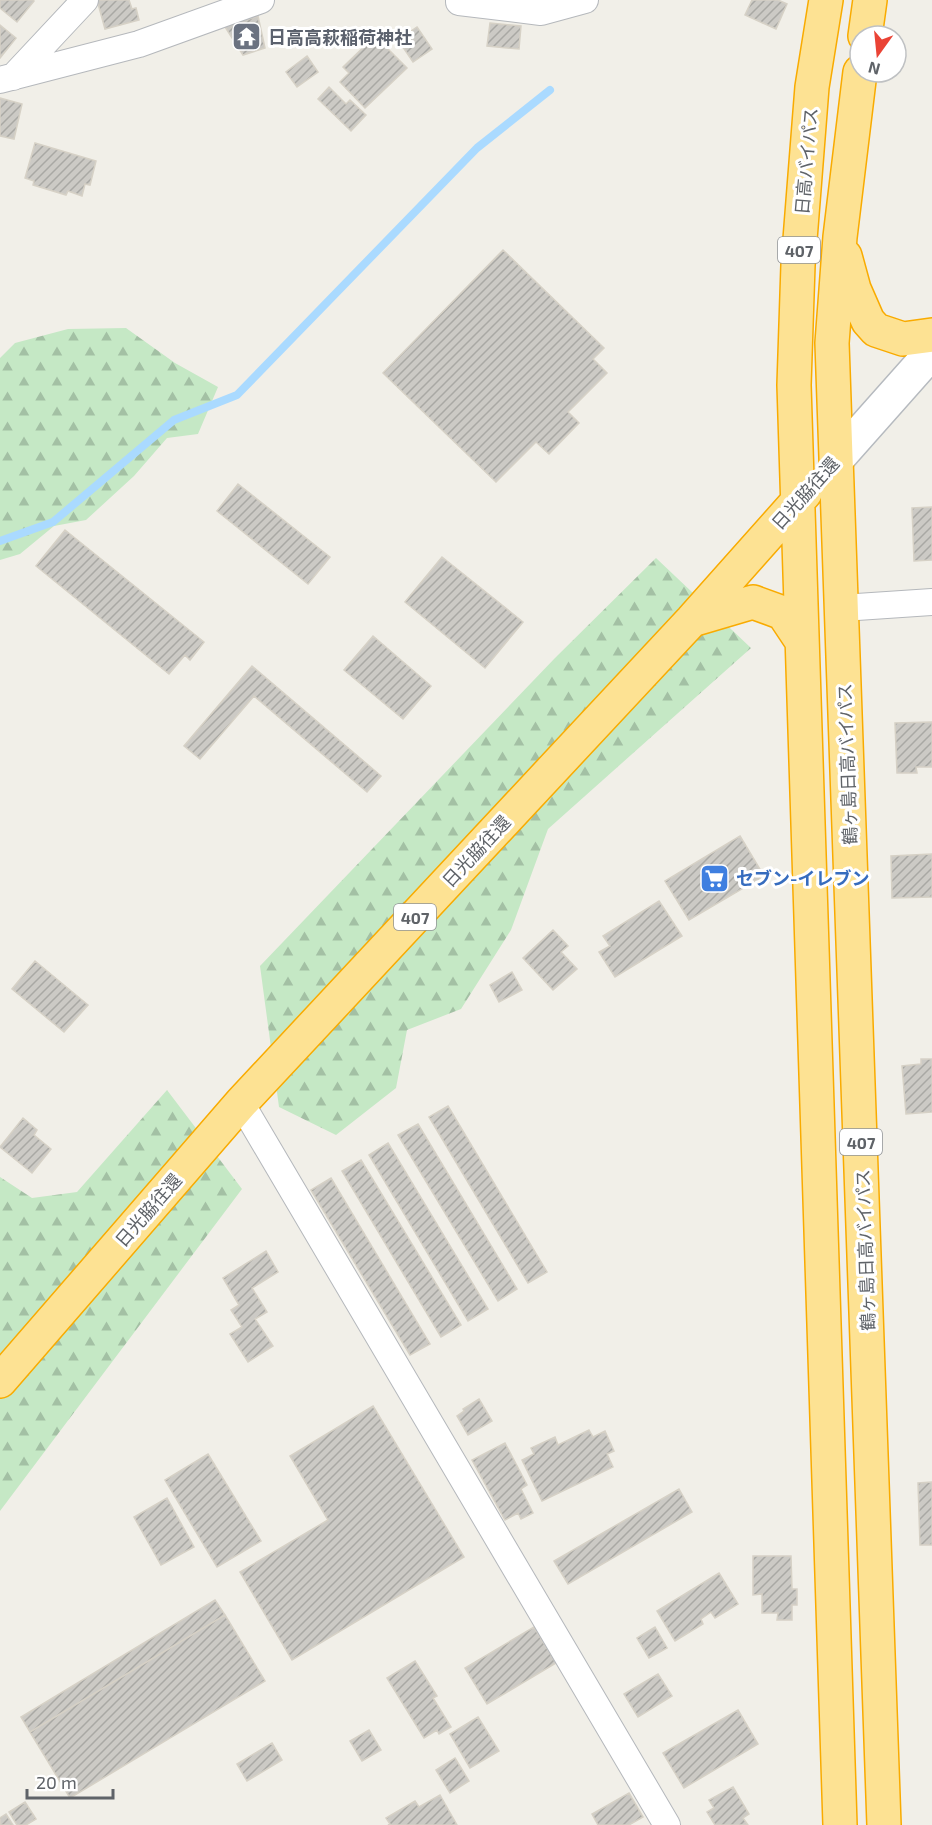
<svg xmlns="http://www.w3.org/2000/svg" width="932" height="1825" viewBox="0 0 932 1825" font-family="'Exo 2','Noto Sans JP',sans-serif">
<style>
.forest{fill:url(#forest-firs)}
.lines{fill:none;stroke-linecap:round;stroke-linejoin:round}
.stream{stroke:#aadaff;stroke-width:8}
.building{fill:url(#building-hatch);stroke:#d6d1c6;stroke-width:1.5}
.street-casing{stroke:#b5b8bc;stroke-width:28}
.secondary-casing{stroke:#b6babf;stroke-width:36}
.highway-casing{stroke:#f9ab00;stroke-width:36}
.street{stroke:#fff;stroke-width:26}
.secondary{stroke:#fff;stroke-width:33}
.highway{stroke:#fde293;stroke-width:33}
.labels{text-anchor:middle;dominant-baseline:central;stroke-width:6;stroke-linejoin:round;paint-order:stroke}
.shield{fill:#fff;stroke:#8f9295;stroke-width:1.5}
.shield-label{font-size:16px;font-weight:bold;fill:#5f6368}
.worship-label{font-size:18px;font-weight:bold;fill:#5b616d;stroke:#fff;text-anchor:start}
.street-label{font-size:18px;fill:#5f6368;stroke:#fff}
.shop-label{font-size:18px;font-weight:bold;fill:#366cbe;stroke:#fff;text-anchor:start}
</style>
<defs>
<pattern id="forest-firs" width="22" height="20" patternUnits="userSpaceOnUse" patternTransform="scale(1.5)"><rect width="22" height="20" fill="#c5e8c5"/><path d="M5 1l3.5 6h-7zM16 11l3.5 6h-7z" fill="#a3c0a4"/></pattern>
<pattern id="building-hatch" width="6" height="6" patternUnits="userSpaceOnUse" patternTransform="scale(1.5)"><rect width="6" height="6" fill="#cccac5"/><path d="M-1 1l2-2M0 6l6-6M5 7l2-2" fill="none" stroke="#a9a8a4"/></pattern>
</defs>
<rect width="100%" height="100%" fill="#f1efe8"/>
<!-- forest -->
<path class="forest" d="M126 328 175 363 218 387 198 434 167 438 134 476 86 520 54 526 20 554 0 560V358L15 343 68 329Z
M656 558 751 648 548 829 511 930 461 1009 407 1030 396 1088 336 1135 279 1107 260 966 555 658Z
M167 1090 242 1189 0 1511V1177L32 1198 77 1192Z"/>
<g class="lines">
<!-- stream -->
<path class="stream" d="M0 541 53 522 174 420 237 395 477 148 550 90"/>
</g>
<!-- building -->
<path class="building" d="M0 0H33L34 1 17 22 0 8Z
M97 0H129L132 9 136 8 139 20 105 29Z
M752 0H778L787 4 776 29 745 15Z
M258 16 265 48 243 55 225 27Z
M490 23 521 26 519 49 487 46Z
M0 25 16 38 0 58Z
M417 27 432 49 413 62 398 40Z
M375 36 407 68 365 108 340 82 349 73 343 67Z
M307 56 318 72 297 87 286 72Z
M329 87 346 104 350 100 366 115 351 131 318 99Z
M0 98 22 104 14 139 0 136Z
M35 143 96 161 90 185 85 184 82 196 68 191 66 195 33 185 34 181 25 178Z
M503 250 604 348 593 359 607 373 568 412 579 423 549 454 536 442 496 482 383 373Z
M238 484 330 557 308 584 217 511Z
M932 507V560L914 561 912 508Z
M65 530 204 642 190 660 185 655 169 674 36 566Z
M442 557 523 622 485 668 405 602Z
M373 636 431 686 403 719 344 670Z
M252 666 381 776 367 792 254 696 200 759 184 746Z
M932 722V767H916L917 773H897L895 723Z
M740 836 764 876 689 920 665 881Z
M932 854V897L892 898 891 856Z
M659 901 682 936 615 977 599 952 610 946 603 936Z
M553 930 568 946 561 952 577 969 553 990 523 958Z
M35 961 88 1005 64 1032 12 989Z
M512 972 522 990 499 1002 490 985Z
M921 1059H932V1112L906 1114 902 1066 921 1064Z
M448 1106 547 1272 528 1283 429 1117Z
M23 1118 37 1130 34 1135 51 1149 32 1173 0 1147Z
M418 1124 517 1289 498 1301 398 1135Z
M388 1143 488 1309 468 1321 369 1155Z
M361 1160 461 1325 441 1337 342 1171Z
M331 1178 430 1344 410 1355 311 1190Z
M266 1251 278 1272 252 1288 267 1312 255 1319 273 1346 248 1362 230 1334 242 1327 231 1310 239 1305 223 1278Z
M479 1399 492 1421 468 1435 457 1416 464 1411 463 1409Z
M373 1406 464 1557 292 1660 240 1572 328 1520 290 1456Z
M589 1430 593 1437 605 1431 614 1451 607 1454 613 1467 542 1501 522 1460 534 1454 531 1448 555 1437 558 1445Z
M505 1443 527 1485 521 1489 533 1513 521 1519 518 1513 505 1520 472 1460Z
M208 1454 261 1541 217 1567 165 1480Z
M932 1482V1545H920L918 1483Z
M679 1489 692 1512 568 1584 554 1561Z
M167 1498 194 1547 161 1565 134 1517Z
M753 1556H791L792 1589H797V1605H792V1620H777L778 1613H762V1594L753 1595Z
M719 1573 738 1604 715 1618 711 1612 701 1619 703 1624 675 1641 657 1611Z
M215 1600 225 1615 30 1732 21 1717Z
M225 1615 265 1681 70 1798 30 1732Z
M534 1627 556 1663 487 1704 465 1668Z
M655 1627 667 1648 649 1658 637 1638Z
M415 1661 437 1696 433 1698 451 1727 439 1734 437 1730 424 1738 387 1678Z
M658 1674 672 1696 638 1717 624 1694Z
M738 1710 758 1744 684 1788 663 1753Z
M478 1717 499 1751 470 1768 450 1734Z
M369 1730 381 1750 362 1761 350 1741Z
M272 1743 282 1760 247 1781 237 1764Z
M455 1758 469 1781 450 1793 436 1770Z
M733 1787 749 1814 743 1818 748 1825H715L707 1812 714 1808 709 1800Z
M629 1793 643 1817 629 1825H598L592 1814Z
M440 1795 457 1825H388L390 1824 386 1818 415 1801 419 1807Z
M25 1802 36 1819 26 1825H17L9 1812Z
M6 1814 13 1825H0V1818Z"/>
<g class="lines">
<defs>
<path id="street" d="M459 0V2L541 12 585 0
M13 77 85 0
M0 80 139 44 261 0
M842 608 932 602
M241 1103 667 1825"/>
<path id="secondary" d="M837 459 932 352"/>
<path id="highway" d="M826 0 812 87 798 265 794 385 840 1825
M865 36 870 0
M860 72 840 237 832 343 884 1825
M845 256 854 289 868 321 876 330 903 339 932 335
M692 620 753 602 783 613 801 640
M0 1381 241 1103 692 620 805 493"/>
</defs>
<!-- street casing -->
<use href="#street" class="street-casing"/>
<!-- secondary casing -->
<use href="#secondary" class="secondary-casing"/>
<!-- highway casing -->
<use href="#highway" class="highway-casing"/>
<!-- street -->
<use href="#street" class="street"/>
<!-- secondary -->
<use href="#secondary" class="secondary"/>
<!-- highway -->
<use href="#highway" class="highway"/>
</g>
<!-- icons -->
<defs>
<symbol id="temple-square" viewBox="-11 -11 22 22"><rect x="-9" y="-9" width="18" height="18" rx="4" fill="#6b7280" stroke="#fff"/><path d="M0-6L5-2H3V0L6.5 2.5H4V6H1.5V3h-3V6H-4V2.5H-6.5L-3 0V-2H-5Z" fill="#fff"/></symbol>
<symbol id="supermarket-square" viewBox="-11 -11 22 22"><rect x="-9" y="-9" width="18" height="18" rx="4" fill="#3f7fe0" stroke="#fff"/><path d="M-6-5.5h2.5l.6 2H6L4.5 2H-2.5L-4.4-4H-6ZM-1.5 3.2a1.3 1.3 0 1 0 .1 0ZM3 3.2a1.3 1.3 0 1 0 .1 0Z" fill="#fff"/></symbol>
</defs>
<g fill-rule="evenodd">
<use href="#temple-square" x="230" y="20" width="33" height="33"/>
<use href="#supermarket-square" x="698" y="862" width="33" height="33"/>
</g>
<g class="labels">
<!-- shield labels -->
<g class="shield">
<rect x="778" y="237" width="42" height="26" rx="4.5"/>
<rect x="394" y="904" width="42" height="26" rx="4.5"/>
<rect x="840" y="1129" width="42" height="26" rx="4.5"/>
</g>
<g class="shield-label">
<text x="799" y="250">407</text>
<text x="415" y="917">407</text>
<text x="861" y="1142">407</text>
</g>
<!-- worship labels -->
<g class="worship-label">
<text x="268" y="37">日高高萩稲荷神社</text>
</g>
<!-- street labels -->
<g class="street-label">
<text transform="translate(806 161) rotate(-85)">日高バイパス</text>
<text transform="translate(805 493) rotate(-48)">日光脇往還</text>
<text transform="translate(847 764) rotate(-92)">鶴ヶ島日高バイパス</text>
<text transform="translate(476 851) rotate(-47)">日光脇往還</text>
<text transform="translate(148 1210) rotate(-49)">日光脇往還</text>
<text transform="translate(865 1250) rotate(-92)">鶴ヶ島日高バイパス</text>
</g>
<!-- shop labels -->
<g class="shop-label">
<text x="736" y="878">セブン-イレブン</text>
</g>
</g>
<!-- north arrow -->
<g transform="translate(878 54) rotate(195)"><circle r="28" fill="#ffffff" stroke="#bfc1c3" stroke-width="1.5"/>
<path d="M0-4.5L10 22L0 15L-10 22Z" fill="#ea4335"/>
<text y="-9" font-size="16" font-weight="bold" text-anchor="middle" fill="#5f6368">N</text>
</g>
<!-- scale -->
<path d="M27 1789v9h86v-9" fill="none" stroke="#5f6368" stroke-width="3"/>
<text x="36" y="1789" font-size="18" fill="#5f6368" stroke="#ffffff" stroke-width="4.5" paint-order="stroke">20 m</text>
</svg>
